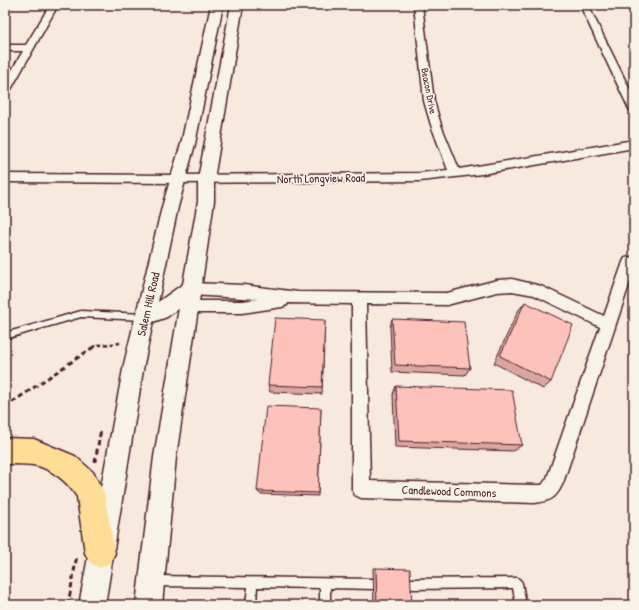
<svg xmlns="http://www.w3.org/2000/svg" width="639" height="610" viewBox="0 0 639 610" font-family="'Patrick Hand',sans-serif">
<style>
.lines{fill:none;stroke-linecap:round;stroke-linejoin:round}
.lane-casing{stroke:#4a1f2b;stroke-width:3}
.street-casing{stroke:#4a1f2b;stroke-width:3}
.secondary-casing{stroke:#4a1f2b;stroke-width:3}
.highway-casing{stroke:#4a1f2b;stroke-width:3}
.path-far1{stroke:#4a1f2b;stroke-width:2.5;stroke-dasharray:3.5 2.5;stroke-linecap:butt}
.path{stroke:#4a1f2b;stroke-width:3;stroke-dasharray:5 3.5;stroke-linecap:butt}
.lane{fill:#f7f3e8;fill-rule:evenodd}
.street{fill:#f7f3e8;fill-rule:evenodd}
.secondary{fill:#f7f3e8;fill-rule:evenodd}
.highway{fill:#fedd96;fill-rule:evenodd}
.wall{fill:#daa7a0;stroke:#4a1f2b}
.building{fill:#fdc2ba;stroke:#4a1f2b}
.labels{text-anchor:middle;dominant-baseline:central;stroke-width:3.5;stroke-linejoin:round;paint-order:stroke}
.far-street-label{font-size:10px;fill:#4a1f2b;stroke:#f7f3e8}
.street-label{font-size:12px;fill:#4a1f2b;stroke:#f7f3e8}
</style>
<rect width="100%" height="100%" fill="#f8e9df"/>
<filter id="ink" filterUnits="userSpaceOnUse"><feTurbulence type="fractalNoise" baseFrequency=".025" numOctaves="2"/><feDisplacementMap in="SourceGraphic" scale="8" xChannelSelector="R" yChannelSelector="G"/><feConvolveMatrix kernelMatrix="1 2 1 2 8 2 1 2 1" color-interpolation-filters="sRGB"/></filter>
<g filter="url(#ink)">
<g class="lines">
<defs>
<path id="lane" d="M81 311 144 314 147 315 148 317 147 319 144 320 81 317 5 339V333Z
M155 576 373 579 376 581 378 584 376 587 373 589 330 588V605H320V588L257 587 256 605H246L248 587 155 586 152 584 150 581 152 578Z
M517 578 520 580 522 583 526 605H516L513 588 406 589 403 587 401 584 403 581 406 579Z"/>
<path id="street" d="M50 5H58L10 91 5 94V82L23 51H5V45H26Z
M414 5H422L434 101 441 125 459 169 634 140V148L482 174 420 181 179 183 5 182V174L179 175 420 173 448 170 431 125 424 101Z
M580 5H588L634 98V112L629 109Z
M630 257 634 258V270L563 483C556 498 551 501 535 503L361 498 355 495 352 489V304L288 303 287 305 282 307 242 313H188L183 311 181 307 183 303 188 301H242L258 299 191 295 186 293 184 289 186 285 191 283 244 285 298 292 447 293 497 280 512 279 541 286 604 316 623 262 625 258ZM512 291 534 295 600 327 547 478 542 485H535L370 481 366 304 447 305 497 292Z"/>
<path id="secondary" d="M211 5H223L195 144 178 207 158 302 183 284 198 201V179L231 5H243L214 179V201L176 457 162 605H136L154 457 179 308 167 317 153 322 144 364 105 605H79L124 364 162 207 181 144Z"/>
<path id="highway" d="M5 438 34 439 75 456 93 472 104 493 115 553 110 563 100 568 90 563 85 553 77 497C68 482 51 468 33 465 24 464 14 464 5 464Z"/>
</defs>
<!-- lane casing -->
<use href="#lane" class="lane-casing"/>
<!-- street casing -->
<use href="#street" class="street-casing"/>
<!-- secondary casing -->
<use href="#secondary" class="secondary-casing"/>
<!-- highway casing -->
<use href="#highway" class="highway-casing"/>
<!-- path-far1 -->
<path class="path-far1" d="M93 347 99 345 121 343"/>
<!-- path -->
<path class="path" d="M5 407 95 346
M95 462 101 429
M68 605 77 555"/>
<!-- lane -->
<use href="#lane" class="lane"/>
<!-- street -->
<use href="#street" class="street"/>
<!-- secondary -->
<use href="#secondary" class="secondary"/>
<!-- highway -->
<use href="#highway" class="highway"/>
</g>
<!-- wall -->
<path class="wall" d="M525 302 551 382 543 389 494 363 518 311Z
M392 319 470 368 465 375 392 372 390 327Z
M325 320 322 394 270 392 268 385Z
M396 386 522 445 513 451 395 447 393 394Z
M321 408 318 496 260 494 257 491Z
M373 568H376L412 605H374Z"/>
<!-- building -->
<path class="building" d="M525 302 573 325 551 382 500 356Z
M275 318 325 320 322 387 268 385Z
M392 319 464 322 470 368 395 365Z
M396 386 512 390 522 445 399 441Z
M266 406 321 408 318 493 257 491Z
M376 568 410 569 412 605H377Z"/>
</g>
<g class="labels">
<!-- far-street labels -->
<g class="far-street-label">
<text transform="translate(429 91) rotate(79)">Beacon Drive</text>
</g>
<!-- street labels -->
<g class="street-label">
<text transform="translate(321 178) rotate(-1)">North Longview Road</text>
<text transform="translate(148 304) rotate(-77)">Salem Hill Road</text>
<text transform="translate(449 491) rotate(2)">Candlewood Commons</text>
</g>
</g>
<!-- margin -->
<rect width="639" height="610" fill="none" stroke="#f7f3e8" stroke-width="20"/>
<rect x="10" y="10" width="619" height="590" fill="none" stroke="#4a1f2b" stroke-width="1.5" filter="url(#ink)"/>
</svg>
